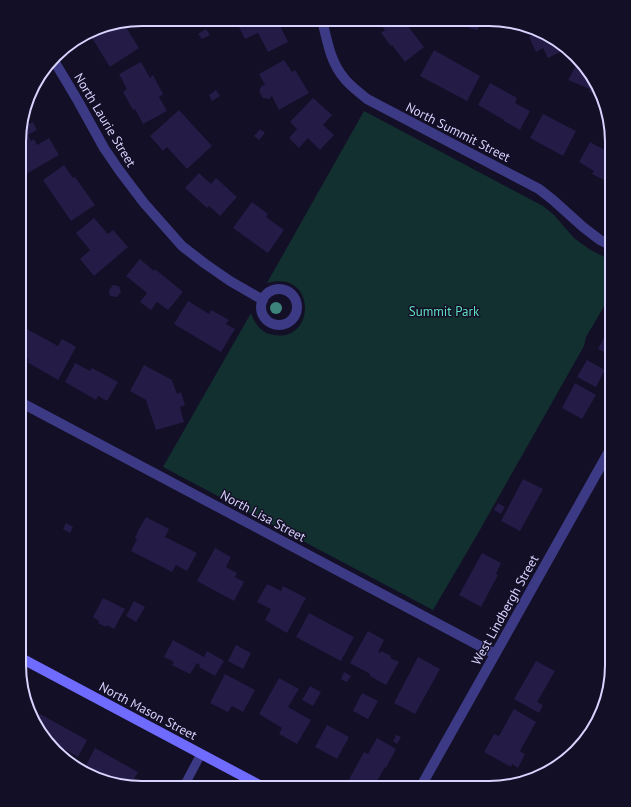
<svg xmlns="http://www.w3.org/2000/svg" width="631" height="807" viewBox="0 0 631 807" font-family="'PT Sans',sans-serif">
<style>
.green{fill:#12302f}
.building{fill:#241b47}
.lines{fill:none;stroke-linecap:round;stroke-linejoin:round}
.service{stroke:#3d3a85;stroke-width:9}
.minor{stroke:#3d3a85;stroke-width:10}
.secondary{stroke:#6f6bff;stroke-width:10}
.tree{fill:#3d827b}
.labels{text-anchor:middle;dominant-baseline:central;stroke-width:3;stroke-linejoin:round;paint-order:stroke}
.street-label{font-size:13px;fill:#d9d4ff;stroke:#130f26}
.park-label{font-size:13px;fill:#5fe0c0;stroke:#130f26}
.rim{fill:none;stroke:#d9d4ff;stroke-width:2}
</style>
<rect width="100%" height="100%" fill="#130f26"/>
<!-- green -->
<path class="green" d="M364 111 543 206 554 215 574 238 589 249 612 261V293L586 337 584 346 477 535 433 610 163 467 251 313C255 324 261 333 274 335 316 342 317 269 267 283Z"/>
<!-- building -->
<path class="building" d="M235 19H285L278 22 288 42 268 52 258 33 245 39Z
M377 20H403L424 47 405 62 392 45 391 46 381 33 385 30Z
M471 20 479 21 478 30 469 28Z
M124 24 139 48 110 67 89 33 102 26 109 25 113 31Z
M206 29 210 35 202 39 198 34Z
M535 31 558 40 566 49 548 58 543 48 536 52 529 37 536 33Z
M434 50 480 76 467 101 420 76Z
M284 60 292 72 295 70 309 93 279 110 272 96 269 99 263 98 259 91 262 86 265 85 259 74Z
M141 62 150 78 153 75 163 94 159 97 167 111 143 124 135 109 133 110 123 92 127 89 119 74Z
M578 62 596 81 599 93 589 92 590 89 568 80Z
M490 83 517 98 515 103 530 111 520 130 504 121V120L478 105Z
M216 90 220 96 212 101 209 95Z
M31 94 34 99 28 104 30 96Z
M313 98 332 115 323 125 334 135 320 150 308 138 299 148 289 138 297 129 290 122Z
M179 110 212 146 187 169 167 147 163 151 150 136Z
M543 114 576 131 563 156 530 138Z
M25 116 29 124 33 122 37 130 28 135 31 141 34 139 37 145 49 138 59 155 26 174 22 166 27 163 23 155 20 156V126L23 117Z
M260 129 265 133 259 140 254 136Z
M590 142 612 154V184L592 174 594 171 579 162Z
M64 165 73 178 75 177 95 205 71 221 43 180Z
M199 173 211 184 216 178 237 197 220 216 209 206 207 208 185 188Z
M252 202 268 214 266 217 284 230 268 253 233 228Z
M94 218 108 234 113 230 128 247 94 276 80 259 90 250 76 233Z
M140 259 154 271 155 269 183 292 168 310 157 302 151 310 140 302 147 293 126 276Z
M113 285 119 286 121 292 117 297 110 296 109 290Z
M188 301 209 314 211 310 229 320 226 324 235 329 221 352 174 324Z
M612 306V321L606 317Z
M20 307 27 312 20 323Z
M27 329 58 346 62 339 76 347 58 380 27 362 29 360 20 355V342Z
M606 334 612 337V356L598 349Z
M587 360 605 370 596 387 577 377Z
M75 363 90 371 92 368 118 382 107 401 98 396 96 400 65 382Z
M144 365 172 380 177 394 181 392 185 405 180 407 184 422 156 430 146 400 130 391Z
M575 383 596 395 582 419 562 408Z
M523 479 543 489 520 531 501 521Z
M19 481 26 485 19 496Z
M498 503 505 507 501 514 494 510Z
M146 517 169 529 165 537 197 553 187 571 176 565 172 572 131 551 137 539 135 538 139 529Z
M66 523 73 527 70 533 63 529Z
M215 548 231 557 226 567 237 573 235 577 244 582 234 601 197 581Z
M482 553 501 563 496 574 498 575 481 607 459 595Z
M267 584 281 591 283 586 306 598 287 633 265 620 271 609 257 602Z
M103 598 125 609 114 629 107 625 106 627 98 623 99 621 93 617Z
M134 601 145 607 136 622 126 616Z
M309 613 354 637 341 661 296 637Z
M368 631 384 640 378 652 380 653 381 651 391 656 390 658 399 662 386 685 370 676V674L350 663Z
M173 640 204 657 207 651 224 661 215 676 199 667 200 665 197 663 190 674 172 665 174 662 164 657Z
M236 645 251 653 243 669 228 661Z
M418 657 440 669 415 714 394 703Z
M536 661 555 671 537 702 543 705 539 713 514 699Z
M344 672 351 676 347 682 341 679Z
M225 674 255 690 243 712 232 706 228 712 210 703Z
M279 678 299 689 288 707 311 720 297 744 279 734 282 728 259 714Z
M310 686 321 692 313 706 302 700Z
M362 693 378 701 368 719 353 711Z
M514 709 536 722 520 751 525 754 518 768 512 764 511 767 484 752 494 734 499 736Z
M40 714 87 740 78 757 64 749 62 754 35 726 34 723Z
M327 725 349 737 337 759 315 747Z
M396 735 401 737 397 744 393 741Z
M377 738 396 749 386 768 385 767 373 788H355L347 783 364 752 368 754Z
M95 748 138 772 130 787 83 771Z"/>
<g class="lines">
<!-- service -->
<path class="service" d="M183 788 201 754"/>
<!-- minor -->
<path class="minor" d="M322 20C327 39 330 62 344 78 350 86 359 92 367 99L539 189 553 200 583 227 600 240 612 246
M53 59 78 101 104 148 119 170 144 203 182 246 204 263 230 281 263 300
M261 307a18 18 0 1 1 36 0a18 18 0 1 1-36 0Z
M20 402 495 654
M420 788 612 446"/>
<!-- secondary -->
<path class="secondary" d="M19 657 265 788"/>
</g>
<!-- trees -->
<circle class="tree" cx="276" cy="308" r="6"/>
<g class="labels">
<!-- street labels -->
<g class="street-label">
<text transform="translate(105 120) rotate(59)">North Laurie Street</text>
<text transform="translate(458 132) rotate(27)">North Summit Street</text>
<text transform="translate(263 516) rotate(28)">North Lisa Street</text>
<text transform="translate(505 610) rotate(-61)">West Lindbergh Street</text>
<text transform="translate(148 711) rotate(28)">North Mason Street</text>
</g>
<!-- park labels -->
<g class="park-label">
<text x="444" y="311">Summit Park</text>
</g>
</g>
<!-- crop -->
<path d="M0 0H631V807H0ZM142 26H489A116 116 0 0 1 605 142V665A116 116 0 0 1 489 781H142A116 116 0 0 1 26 665V142A116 116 0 0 1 142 26Z" fill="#130f26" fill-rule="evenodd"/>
<path class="rim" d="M142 26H489A116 116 0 0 1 605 142V665A116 116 0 0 1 489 781H142A116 116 0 0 1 26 665V142A116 116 0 0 1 142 26Z"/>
</svg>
